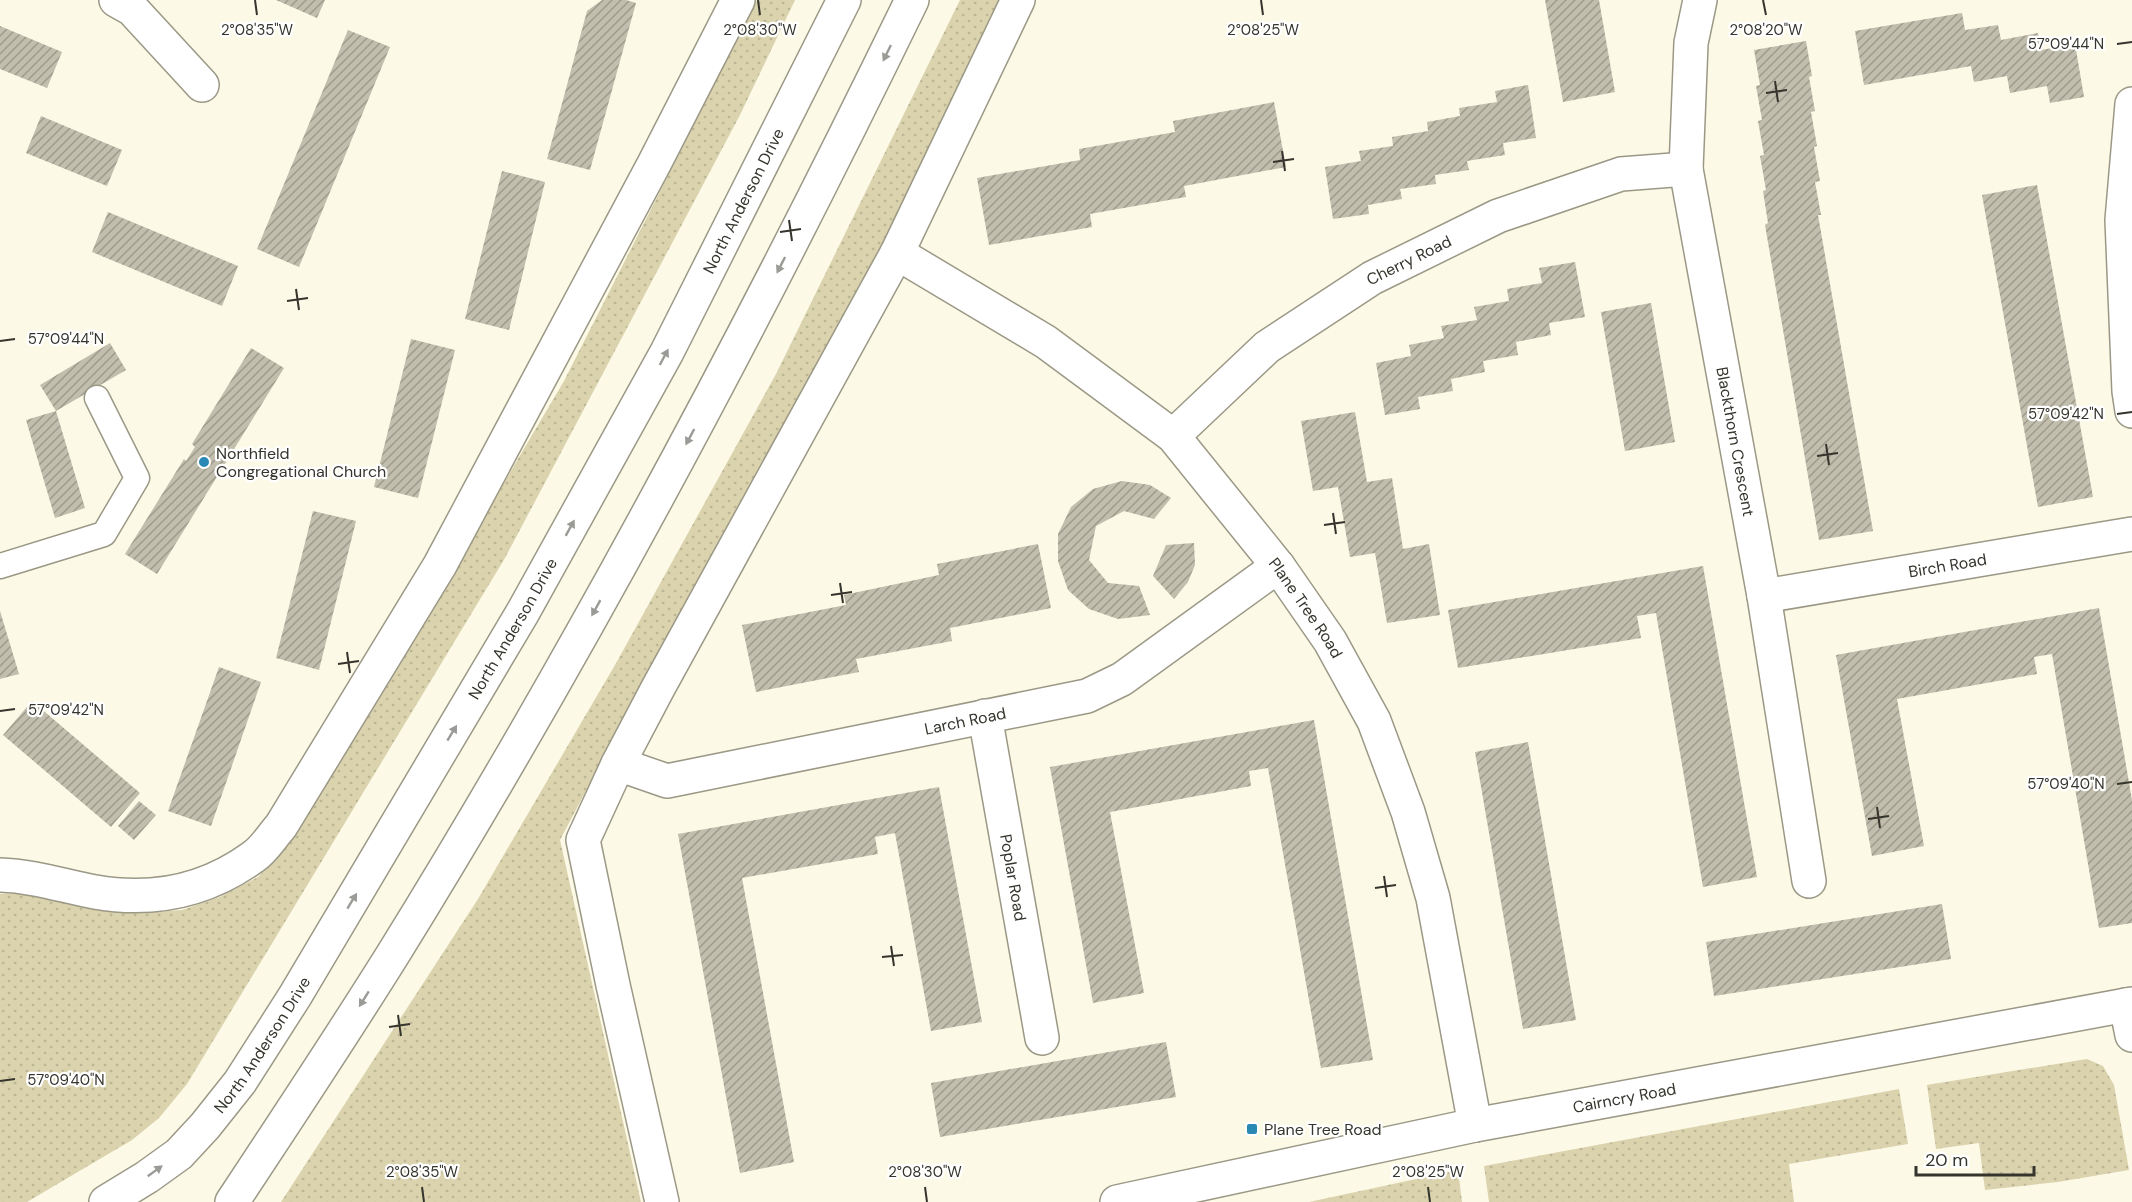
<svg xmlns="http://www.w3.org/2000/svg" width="2132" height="1202" viewBox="0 0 2132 1202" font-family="'DM Sans',sans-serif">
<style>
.grass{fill:url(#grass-dots)}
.building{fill:url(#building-hatch)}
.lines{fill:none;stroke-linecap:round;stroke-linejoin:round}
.service-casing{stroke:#9b9886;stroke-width:27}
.minor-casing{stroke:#9b9886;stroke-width:36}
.tertiary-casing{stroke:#9b9886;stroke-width:36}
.primary-casing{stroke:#9b9886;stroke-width:36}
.service{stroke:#fff;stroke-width:24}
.minor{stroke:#fff;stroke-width:33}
.tertiary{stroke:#fff;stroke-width:33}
.primary{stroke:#fff;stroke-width:33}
.oneway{fill:#9a9a96}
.ticks{fill:none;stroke:#35342d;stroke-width:2}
.poi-dot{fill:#2a88b4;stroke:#fff;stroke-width:2}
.labels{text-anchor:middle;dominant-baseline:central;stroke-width:4.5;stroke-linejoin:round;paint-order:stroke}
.street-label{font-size:16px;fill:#35342d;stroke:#fff}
.poi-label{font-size:16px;fill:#35342d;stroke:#fff;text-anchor:start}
.ticks-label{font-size:15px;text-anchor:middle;fill:#35342d;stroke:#fff;stroke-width:4.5;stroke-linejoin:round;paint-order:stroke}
</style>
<defs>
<pattern id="grass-dots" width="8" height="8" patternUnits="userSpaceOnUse" patternTransform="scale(1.5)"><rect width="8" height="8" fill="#dad3ad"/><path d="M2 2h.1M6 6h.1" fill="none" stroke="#bcb695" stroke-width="1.8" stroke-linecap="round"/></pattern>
<pattern id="building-hatch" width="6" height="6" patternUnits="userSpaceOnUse" patternTransform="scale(1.5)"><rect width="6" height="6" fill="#c2bead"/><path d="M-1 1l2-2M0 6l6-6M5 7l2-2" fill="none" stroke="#9e9b8d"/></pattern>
</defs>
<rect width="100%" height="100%" fill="#fdf9e7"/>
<!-- grass -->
<path class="grass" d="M757 0H795L740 115 505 558 187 1084 159 1118 132 1140 27 1202H0V894L21 893 93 908 142 913 182 910 220 897 258 877 294 838 564 381Z
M960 0H1001L846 321 645 679 560 840 641 1202H281L478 899 615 665 776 374Z
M2087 1059 2103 1066 2114 1085 2129 1170 2058 1182 1985 1190 1979 1143 1936 1149 1927 1085Z
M1899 1089 1908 1144 1789 1164 1794 1202H1489L1484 1166Z
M1458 1170 1462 1202H1309Z"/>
<!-- building -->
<path class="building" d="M276 0H325L317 18Z
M602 0H626L636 3 590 170 547 159 587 11Z
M1545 0H1599L1615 92 1563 102Z
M1962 13 1965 30 1998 25 2001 40 2038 33 2041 50 2075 44 2084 97 2050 103 2047 86 2010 93 2007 76 1974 82 1971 66 1864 85 1855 31Z
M0 26 62 52 47 88 0 69Z
M348 30 390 47 299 267 257 249Z
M1806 41 1812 76 1809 77 1815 111 1811 112 1817 146 1814 147 1820 181 1815 182 1821 215H1818L1873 531 1819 540 1765 225 1768 223 1763 191 1766 190 1760 156 1764 155 1758 121 1762 120 1756 86 1760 85 1754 50Z
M1528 85 1536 138 1503 143 1505 155 1467 161 1469 170 1435 175 1436 184 1400 189 1402 199 1368 205 1369 214 1333 219 1325 167 1361 161 1359 151 1393 146 1392 137 1428 131 1427 122 1460 116 1459 108 1497 102 1495 91Z
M1274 102 1286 167 1184 186 1186 197 1090 214 1092 227 989 245 977 178 1080 160 1079 149 1175 132 1173 121Z
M41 116 122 150 107 186 26 153Z
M502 171 545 182 509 330 465 319Z
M2037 185 2093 497 2038 507 1982 195Z
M108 212 238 266 222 306 92 252Z
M1575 262 1585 317 1549 323 1551 335 1516 342 1518 355 1483 361 1485 372 1451 379 1453 391 1418 397 1420 409 1385 415 1376 363 1411 356 1409 345 1444 338 1441 326 1477 320 1474 307 1509 301 1507 289 1542 283 1539 268Z
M1651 303 1675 442 1625 451 1601 312Z
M411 339 455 350 418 498 374 487Z
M110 343 126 370 56 411 40 385Z
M251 348 284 368 157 574 125 554 184 459 186 461 195 447 192 444Z
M56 411 85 508 55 518 26 420Z
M1355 412 1367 482 1392 478 1403 549 1429 544 1440 615 1387 623 1375 553 1350 557 1338 487 1313 491 1301 421Z
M1122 481 1150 485 1171 498 1154 519 1124 511 1096 526 1089 560 1108 583 1139 586 1150 615 1118 619 1089 609 1068 590 1058 561V534L1071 507 1093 489Z
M313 511 356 521 319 670 276 658Z
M1194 543 1195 565 1188 582 1174 599 1153 576 1166 545Z
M1038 544 1051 608 950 628 952 641 856 659 859 672 756 692 742 625 846 605 844 595 939 575 937 564Z
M1703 566 1757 877 1703 887 1656 613 1637 616 1641 638 1458 668 1448 610Z
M2099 608 2132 800V923L2099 928 2052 654 2034 657 2037 674 1897 699 1924 846 1872 856 1836 655Z
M0 611 19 674 0 679Z
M219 667 261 682 211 826 168 811Z
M32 701 140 793 111 827 3 735Z
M1314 720 1373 1060 1321 1068 1268 768 1249 771 1251 786 1110 812 1144 993 1093 1003 1050 767Z
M1528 742 1576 1020 1523 1029 1475 752Z
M939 787 982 1022 931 1031 895 833 875 837 878 854 742 878 794 1162 740 1173 678 834Z
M139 801 156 815 134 840 118 826Z
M1942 904 1951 959 1714 996 1706 942Z
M1166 1042 1176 1097 940 1137 931 1083Z"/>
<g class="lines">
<defs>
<path id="service" d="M0 566 104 534 137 478 97 398"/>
<g id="minor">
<path d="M116 0 132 9 202 85"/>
<path id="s1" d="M1700 0 1691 43 1686 169 1764 596 1809 881"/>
<path d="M2132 104 2122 220 2129 391 2132 411"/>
<path id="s2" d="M897 253 1046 342 1173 436 1278 566 1330 641 1374 721 1408 812 1433 898 1475 1125"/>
<path id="s3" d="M1173 436 1267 347 1372 278 1498 216 1621 174 1686 169"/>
<path id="s4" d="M1764 596 2132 534"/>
<path id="s5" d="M985 716 1042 1038"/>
<path id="s6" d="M618 764 667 781 1087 696 1122 679 1278 566"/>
<path d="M0 875C34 876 63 886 95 892 153 902 205 892 253 857 264 850 272 836 281 826L440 565 654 164 738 0"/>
<path d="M2126 1005 2132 1035"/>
<path d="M662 1202 613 985 583 840 618 764 658 688 897 253 1018 0"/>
</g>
<g id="tertiary">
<path id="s7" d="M1117 1202 1475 1125 2132 1004"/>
</g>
<g id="primary">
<path id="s8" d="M106 1202 147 1177 179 1154 205 1126 240 1082 295 996 523 612 667 352 844 0"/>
<path d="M232 1202C287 1119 342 1036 395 951 585 644 754 325 912 0"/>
</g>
</defs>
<!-- service casing -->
<use href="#service" class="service-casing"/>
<!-- minor casing -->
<use href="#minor" class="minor-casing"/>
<!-- tertiary casing -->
<use href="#tertiary" class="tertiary-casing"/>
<!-- primary casing -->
<use href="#primary" class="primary-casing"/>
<!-- service -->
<use href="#service" class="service"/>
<!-- minor -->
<use href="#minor" class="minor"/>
<!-- tertiary -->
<use href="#tertiary" class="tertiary"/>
<!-- primary -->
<use href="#primary" class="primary"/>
</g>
<!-- one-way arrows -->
<defs><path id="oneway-solid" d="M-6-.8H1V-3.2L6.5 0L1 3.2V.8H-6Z" transform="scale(1.5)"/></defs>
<g class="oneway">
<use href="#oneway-solid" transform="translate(887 53) rotate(116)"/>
<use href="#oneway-solid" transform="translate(781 265) rotate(117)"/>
<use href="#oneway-solid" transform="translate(664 357) rotate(-62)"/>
<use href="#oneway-solid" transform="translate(690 437) rotate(118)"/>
<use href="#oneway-solid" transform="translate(570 528) rotate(-61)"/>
<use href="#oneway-solid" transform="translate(596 608) rotate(119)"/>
<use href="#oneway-solid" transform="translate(452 733) rotate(-59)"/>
<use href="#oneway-solid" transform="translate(352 901) rotate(-59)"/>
<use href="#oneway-solid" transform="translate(364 999) rotate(122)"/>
<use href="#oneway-solid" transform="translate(155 1171) rotate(-36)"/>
</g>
<!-- ticks -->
<path class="ticks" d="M255 0 257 15M758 0 760 15M1261 0 1263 15M1763 0 1766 15M2117 44 2132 42M1775 81 1778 102M1766 93 1787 90M1282 151 1285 171M1273 162 1294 159M789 220 792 241M780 232 801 229M296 289 299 310M287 301 308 298M0 341 15 339M2117 414 2132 412M1826 444 1829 465M1817 456 1838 453M1333 513 1336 534M1324 525 1345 522M840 583 843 603M831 595 852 592M347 652 350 673M338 664 359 661M0 711 15 709M2117 784 2132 782M1877 807 1880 828M1868 819 1889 816M1384 876 1387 897M1375 888 1396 885M891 946 894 966M882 957 903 955M398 1015 401 1036M389 1027 410 1024M0 1081 15 1079M422 1187 424 1202M925 1187 927 1202M1428 1187 1430 1202"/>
<!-- markers -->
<g class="poi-dot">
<circle cx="204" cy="462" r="6"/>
<rect x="1246" y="1123" width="12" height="12" rx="3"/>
</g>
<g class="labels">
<!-- street labels -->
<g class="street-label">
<text stroke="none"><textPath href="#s8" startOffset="1197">North Anderson Drive</textPath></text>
<text stroke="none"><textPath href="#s3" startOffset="296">Cherry Road</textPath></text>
<text stroke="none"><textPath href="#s1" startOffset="447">Blackthorn Crescent</textPath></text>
<text stroke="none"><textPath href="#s4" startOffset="186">Birch Road</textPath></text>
<text stroke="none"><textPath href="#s2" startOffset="549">Plane Tree Road</textPath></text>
<text stroke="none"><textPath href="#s8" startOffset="711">North Anderson Drive</textPath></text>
<text stroke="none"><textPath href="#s6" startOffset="356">Larch Road</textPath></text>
<text stroke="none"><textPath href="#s5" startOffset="164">Poplar Road</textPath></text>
<text stroke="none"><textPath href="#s8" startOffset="225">North Anderson Drive</textPath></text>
<text stroke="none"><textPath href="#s7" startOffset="518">Cairncry Road</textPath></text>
</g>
<!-- poi labels -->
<g class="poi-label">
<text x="216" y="453">Northfield<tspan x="216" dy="18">Congregational Church</tspan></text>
<text x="1264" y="1129">Plane Tree Road</text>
</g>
</g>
<g class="ticks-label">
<text x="257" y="35">2°08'35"W</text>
<text x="760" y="35">2°08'30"W</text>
<text x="1263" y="35">2°08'25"W</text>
<text x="1766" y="35">2°08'20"W</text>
<text x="2066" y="49">57°09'44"N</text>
<text x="66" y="344">57°09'44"N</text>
<text x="2066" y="419">57°09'42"N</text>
<text x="66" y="715">57°09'42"N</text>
<text x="2066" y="789">57°09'40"N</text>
<text x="66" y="1085">57°09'40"N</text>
<text x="422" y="1177">2°08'35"W</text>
<text x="925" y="1177">2°08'30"W</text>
<text x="1428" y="1177">2°08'25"W</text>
</g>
<!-- scale -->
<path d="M1916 1166v9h118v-9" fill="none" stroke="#35342d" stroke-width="3"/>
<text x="1925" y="1166" font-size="18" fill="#35342d" stroke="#ffffff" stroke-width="4.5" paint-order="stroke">20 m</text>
</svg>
